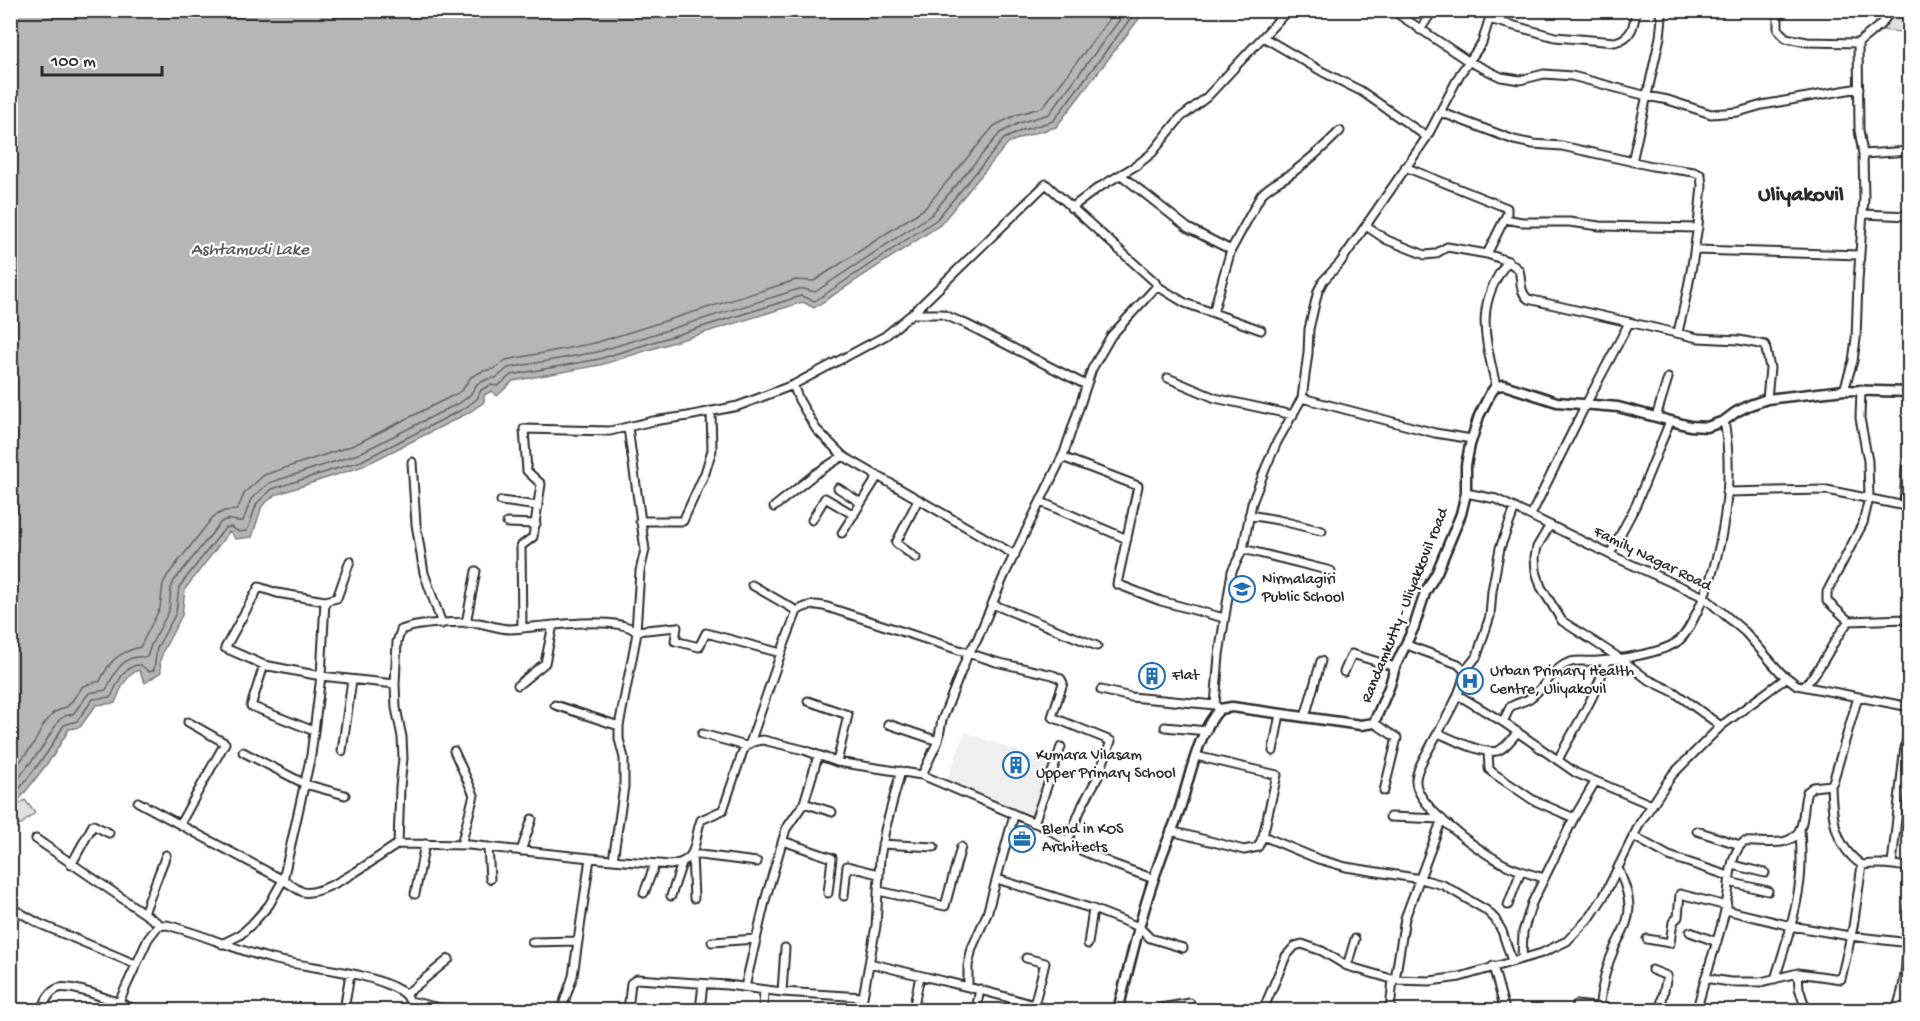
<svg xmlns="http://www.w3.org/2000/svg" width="1920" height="1021" viewBox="0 0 1920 1021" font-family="'Gochi Hand',sans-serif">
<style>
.built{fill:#efefef}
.green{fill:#e0e0e0;stroke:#868686;stroke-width:1.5}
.water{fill:#b6b6b6;stroke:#7e7e7e;stroke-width:1.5}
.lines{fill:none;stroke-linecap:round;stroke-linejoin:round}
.shore{stroke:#636363;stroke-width:1.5}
.minor-casing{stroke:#2b2b2b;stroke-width:11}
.tertiary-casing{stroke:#2b2b2b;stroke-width:13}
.minor{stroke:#fff;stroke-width:7}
.tertiary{stroke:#fff;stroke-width:8}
.labels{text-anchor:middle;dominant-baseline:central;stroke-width:4.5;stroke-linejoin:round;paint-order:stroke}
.street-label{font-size:16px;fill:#2b2b2b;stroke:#fff}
.poi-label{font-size:16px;fill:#2b2b2b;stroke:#fff;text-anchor:start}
.water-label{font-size:18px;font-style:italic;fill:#5c5c5c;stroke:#fff}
.district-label{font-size:22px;font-weight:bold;fill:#2b2b2b;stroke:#fff}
</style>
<rect width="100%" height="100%" fill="#fff"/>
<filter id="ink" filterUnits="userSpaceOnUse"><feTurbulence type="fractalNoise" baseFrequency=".0167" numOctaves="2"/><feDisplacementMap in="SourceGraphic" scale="12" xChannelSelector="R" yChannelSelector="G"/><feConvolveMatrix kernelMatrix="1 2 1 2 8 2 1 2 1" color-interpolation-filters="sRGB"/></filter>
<g filter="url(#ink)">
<!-- built -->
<path class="built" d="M1233 574 1254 581 1250 600 1230 597Z
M965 732 1052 764 1032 819 946 783Z"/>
<!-- green -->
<path class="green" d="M1895 11H1909V33L1882 30Z
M25 800 35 813 19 826 11 816V811Z"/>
<!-- water -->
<path class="water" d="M11 10H1145V11L1056 127 1025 136 1008 143 940 225 814 308 803 302 600 365 513 381 497 396 492 391 484 395V402L468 413 363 466 275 495 262 506 252 537 235 539 232 533 229 532 185 589 182 615 163 651 160 661 161 672 145 683 139 670C125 675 120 691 115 703L96 705 80 727 69 729 53 756 16 804 11 808Z"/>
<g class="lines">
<!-- shore -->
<path class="shore" d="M10 774 33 745 43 726 53 713 68 706 83 686 100 681C110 660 118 653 140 647L160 608 163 584 167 576 213 517 224 511 237 510 245 492 264 475 354 445 456 394 462 390 471 377 483 371 493 369 506 360 595 343 796 280 814 281 925 208 994 126 1016 115 1043 107 1116 10
M10 789 41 749 59 720 65 716 73 714 89 693 106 690C112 678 119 662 132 658 137 656 142 657 147 657L151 645 169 611 171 588 174 581 221 522C231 516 235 523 243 521L251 499 269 483 358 454 461 402 470 395 477 384 488 379 496 378 508 368 597 352 799 289H804L815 292 931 215 1000 133 1019 123 1049 114 1127 10
M10 801 47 753 64 725 77 721 93 699 111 697C117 684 124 664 141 665L149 672 154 670 157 648 176 613 179 587 225 528 231 527 239 532 247 531 257 503 272 489 361 461 465 408 477 399 481 390 491 385 498 386 511 375 599 359 801 296 815 301 936 220 1004 139 1023 130 1053 121 1137 10"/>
<defs>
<path id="minor" d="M1392 10 1468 61 1501 77 1520 80 1544 74 1572 76 1647 96 1668 100 1711 114 1738 112 1762 105 1859 88
M1778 10V30L1786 38 1807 42 1858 43 1880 25 1892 10
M1489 19 1555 37 1615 42C1632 38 1634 26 1636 10
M1420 30 1433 10
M1263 37 1323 72 1361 91 1427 137
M1440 112 1514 140 1533 144 1562 146 1652 166 1694 172 1701 175 1702 186C1698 236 1690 284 1678 332
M1863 154 1910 151
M1632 162 1660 37 1662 18 1658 10
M1405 167 1507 208V214L1487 254
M1121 175 1188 228 1231 250
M1071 208 1098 188 1137 165 1152 153 1180 118 1207 97 1288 10
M1863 214 1910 216
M1505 219 1522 222H1569L1600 226 1698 228
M1366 226 1387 240 1425 255 1435 254 1447 247 1453 248 1487 254 1508 261 1519 270C1522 281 1519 291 1528 299L1698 338 1739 340 1765 345 1770 368 1767 399
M1696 250 1860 255
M1157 286 1185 303 1261 330
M1213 313 1231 250 1261 195C1269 185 1281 181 1292 173 1310 160 1325 146 1340 131
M912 314 1046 184 1155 282 1157 286 1111 336 1092 369 1064 453 1004 576 977 640 968 654 942 720 938 741 922 775
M1168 378 1215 398 1293 415
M793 385 799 400 816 429 843 456 1015 555
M1496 386C1485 337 1474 305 1508 261
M1844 390 1853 361 1856 339 1858 281 1864 198 1863 154 1859 130 1858 43
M1302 398 1435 433 1472 439
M1656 417 1668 378
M628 428 645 550 640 571 636 631 677 627 675 641 699 647 706 633 781 653
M1062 457 1138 486 1117 584 1161 601 1224 618
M412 462 416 524 424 573 442 624
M838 488 861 503
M1726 492 1827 490 1910 507
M1466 493 1496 499 1617 558 1704 597 1745 632 1781 673 1797 685 1910 707
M501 501 538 506
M1041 502 1127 539
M1904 505 1906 466 1910 450
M774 507 815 474 843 456
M1249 515 1278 520 1322 531
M1531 515 1586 404 1629 323
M812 520 825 498 854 515
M640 521H683L705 473 712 450 711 411
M507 523 536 524
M1550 525 1537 547 1535 557 1536 571 1541 587 1562 621 1621 659 1647 679 1674 692 1721 726
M842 533 878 476
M1243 549 1331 571
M1610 554 1636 505 1670 421
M916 558 896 543 918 500
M752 585 797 611
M325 601 337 598 350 561
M992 604 1097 646
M1849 621 1827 601V592L1863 523 1869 498 1868 461 1860 418 1861 389
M466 623 476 571
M522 628 521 546 533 537 541 484 527 471 524 429 610 431 653 421 688 416 738 406 793 385 885 336 912 314H942L966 324 1086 385
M1407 645 1458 664 1465 671C1460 699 1442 724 1429 749 1424 758 1417 768 1416 779 1413 805 1480 851 1502 863 1515 870 1530 874 1544 878
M264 665 251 706 314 731
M1465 671 1477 656 1490 616 1492 591 1500 548 1515 508
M1344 672 1352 654 1395 667
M518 685 545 663 553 625
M1804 686C1823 668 1832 641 1849 621L1907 619 1910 617
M1101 690 1131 697 1215 705
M1458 695 1503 722 1576 773 1652 805
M808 701 848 715 837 762
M555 705 619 726
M1220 709 1215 705 1219 655 1232 571 1243 549 1252 503 1266 467 1277 442 1302 398 1308 353 1309 329 1318 291 1323 281 1340 263 1427 137 1460 74 1482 43 1492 10
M1305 717 1321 661
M1503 722 1510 707C1516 703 1524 702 1530 698 1545 688 1554 666 1571 662 1579 660 1589 662 1598 661 1617 660 1662 653 1677 642 1686 636 1692 622 1697 612 1723 558 1735 479 1724 421
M1374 723 1397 738 1384 791
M888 724 938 741
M1165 727 1207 731
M1438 733C1450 738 1484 755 1497 751 1505 749 1512 738 1518 732
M702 734 746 746
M750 743 781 653 797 611C809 603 819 604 833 609L996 662 1053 675 1061 679 1063 683 1052 717 1111 741 1098 777 1083 804 1067 843
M342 751 352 680
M454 751 474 795 461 845
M1273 751 1280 714
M1488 751 1489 769 1493 773 1533 800 1574 818
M243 752 305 784 345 795
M1196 756 1277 775 1263 836
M1558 760C1574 728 1597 696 1606 661
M1831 785C1832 816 1834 846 1862 865 1879 863 1893 864 1910 868
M138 802 283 880C289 883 297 890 303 892 325 897 379 856 398 844L400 787 403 758 402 737 396 708 395 684 397 642 401 630C418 623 460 621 479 623 490 625 500 629 511 629 534 628 623 613 637 633L619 726V739L624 758V787L613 860
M804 803 832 812
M1390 817 1442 819 1405 918 1395 980
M1034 823 1061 747
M180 824 225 743 188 722
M1171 831 1244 850 1258 847 1263 836 1318 859 1346 867 1421 879 1443 885 1486 910 1495 919 1502 931 1512 961
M1697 831 1740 845
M1633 836 1669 856 1729 876
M36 839 161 925
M783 841 832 858 828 893
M398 844 469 845 590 858
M882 844 934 847
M488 847 490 879
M521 851 532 819
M1892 864 1904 754 1910 718
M71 865 93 825 109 833
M1733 865 1765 873
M997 879 1093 909 1139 927 1150 938 1183 948
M1729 882 1768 891
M879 891 945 906 961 847
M644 893 655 864
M415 894 425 844
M671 896 682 863
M844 896 847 866 878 874
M694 898 692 854 757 862
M1508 905 1521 871
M10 907 40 924 135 964
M1726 910 1791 926 1850 936 1910 943
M144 913 166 855
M1690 932 1717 942
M1647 939 1670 943 1673 922 1678 917 1680 894 1727 906
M532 942 578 941
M712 942 756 939
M222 944 240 935 252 924 269 905 283 880 311 755 321 676 325 601 277 593 259 587 225 648 264 665 321 676 395 684
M1088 944 1093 909
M1026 958 1045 963 1034 1005
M1522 958 1523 932 1532 903 1574 818 1595 782
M870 963C930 979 991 990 1049 1010
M1347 966 1355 939
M1493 966 1505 1010
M1652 970 1667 976 1660 1010
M1798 973 1799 988 1806 1010
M1705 978 1730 982H1761L1798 973 1841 979 1853 927 1862 865
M1775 979C1785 947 1796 914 1800 880 1802 863 1801 846 1800 829
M745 987 766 897 786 829 804 803 818 756
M968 987V966L972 948 987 914 1014 815
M782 992 785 948
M406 994 449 959
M1900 1000 1910 1002
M410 1001 448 1010
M119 1002 148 939 158 926 167 925C202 934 236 950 272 959 312 969 365 970 401 991 409 995 410 1003 412 1010
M562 1008 573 976 590 858 670 865C700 861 692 844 701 820L723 810 743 751C747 743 754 741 763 740L804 750 837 762 922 775 1049 829 1078 849 1113 864 1154 879
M42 1010C45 1002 49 991 59 988 72 984 123 1004 137 1010
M344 1010 350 974
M557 1010 562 1008 579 1010
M628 1010 631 983 637 979 727 985 782 992 863 997 876 926 880 858 885 830 901 771
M700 1010 703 984
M763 1010 764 990
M860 1010 863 997
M913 1010 920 976
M976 1010 980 989
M1160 1010 1161 1008 1190 1003
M1263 1010 1286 956 1295 946 1302 944 1322 951 1347 966 1378 975 1395 980 1430 981 1460 977 1542 953 1567 941 1591 916 1604 896 1640 823 1672 775 1721 726 1786 678
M1390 1010 1393 979
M1575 1010 1576 1005 1623 1010
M1599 1010C1601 990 1606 966 1615 947 1621 934 1629 923 1629 908 1629 894 1623 880 1618 868
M1697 1010C1706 968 1725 928 1729 885 1730 872 1733 850 1744 842 1761 840 1791 850 1800 829 1805 817 1803 803 1807 792L1813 787 1831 785 1833 782 1858 697
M1896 1010C1911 974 1905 933 1910 895"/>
<path id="tertiary" d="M1118 1010C1131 960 1142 909 1160 861 1165 845 1173 830 1178 814 1189 783 1197 732 1220 709L1232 707 1361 725 1374 723 1390 685 1395 667 1414 627 1425 593 1437 572 1461 514 1466 493V465L1470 445 1479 416 1490 394 1496 386 1504 385 1557 402 1618 407 1690 426 1707 427 1724 421 1736 412 1750 405 1767 399 1844 390 1910 392"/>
</defs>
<!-- minor casing -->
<use href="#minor" class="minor-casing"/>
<!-- tertiary casing -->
<use href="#tertiary" class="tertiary-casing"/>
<!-- minor -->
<use href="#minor" class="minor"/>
<!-- tertiary -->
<use href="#tertiary" class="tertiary"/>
</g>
</g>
<!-- icons -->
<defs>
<symbol id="school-ring" viewBox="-11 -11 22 22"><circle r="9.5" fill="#fff" stroke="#1f6fb2" stroke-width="1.5"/><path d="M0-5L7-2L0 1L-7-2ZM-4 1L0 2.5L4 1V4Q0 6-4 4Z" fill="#1f6fb2"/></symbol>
<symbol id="building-ring" viewBox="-11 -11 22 22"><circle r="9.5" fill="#fff" stroke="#1f6fb2" stroke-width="1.5"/><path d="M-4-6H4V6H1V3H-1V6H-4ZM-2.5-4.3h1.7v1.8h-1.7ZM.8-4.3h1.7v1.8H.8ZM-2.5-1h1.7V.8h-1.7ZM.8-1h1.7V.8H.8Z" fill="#1f6fb2"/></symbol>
<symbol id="hospital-ring" viewBox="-11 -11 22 22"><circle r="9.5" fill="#fff" stroke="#1f6fb2" stroke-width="1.5"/><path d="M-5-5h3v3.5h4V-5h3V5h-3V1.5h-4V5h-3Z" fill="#1f6fb2"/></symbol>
<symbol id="office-ring" viewBox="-11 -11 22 22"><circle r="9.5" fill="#fff" stroke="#1f6fb2" stroke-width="1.5"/><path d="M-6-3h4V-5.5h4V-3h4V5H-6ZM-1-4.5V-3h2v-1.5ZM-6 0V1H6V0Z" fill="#1f6fb2"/></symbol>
</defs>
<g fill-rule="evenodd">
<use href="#school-ring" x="1227" y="574" width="30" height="30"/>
<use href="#building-ring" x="1137" y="661" width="30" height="30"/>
<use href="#hospital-ring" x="1455" y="666" width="30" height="30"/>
<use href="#building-ring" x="1001" y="750" width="30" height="30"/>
<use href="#office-ring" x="1007" y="824" width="30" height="30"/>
</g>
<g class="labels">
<!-- street labels -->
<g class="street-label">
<text transform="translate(1652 560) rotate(26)">Family Nagar Road</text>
<text transform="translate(1406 606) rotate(-68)">Randamkutty - Uliyakkovil road</text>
</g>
<!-- poi labels -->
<g class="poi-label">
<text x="1262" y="580">Nirmalagiri<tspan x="1262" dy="18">Public School</tspan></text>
<text x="1490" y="672">Urban Primary Health<tspan x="1490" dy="18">Centre, Uliyakovil</tspan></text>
<text x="1172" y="676">Flat</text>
<text x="1036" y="756">Kumara Vilasam<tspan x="1036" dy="18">Upper Primary School</tspan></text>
<text x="1042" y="830">Blend in KOS<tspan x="1042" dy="18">Architects</tspan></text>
</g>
<!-- water labels -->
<g class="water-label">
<text x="250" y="250">Ashtamudi Lake</text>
</g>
<!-- district labels -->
<g class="district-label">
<text x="1801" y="196">Uliyakovil</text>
</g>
</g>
<!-- margin -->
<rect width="1920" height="1021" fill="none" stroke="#fff" stroke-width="36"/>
<rect x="18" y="18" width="1884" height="985" fill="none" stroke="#2b2b2b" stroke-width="2" filter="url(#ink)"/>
<!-- scale -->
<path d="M42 66v9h120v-9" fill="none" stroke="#2b2b2b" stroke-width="3"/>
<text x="51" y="66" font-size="18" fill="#2b2b2b" stroke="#ffffff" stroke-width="4.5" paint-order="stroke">100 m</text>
</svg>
